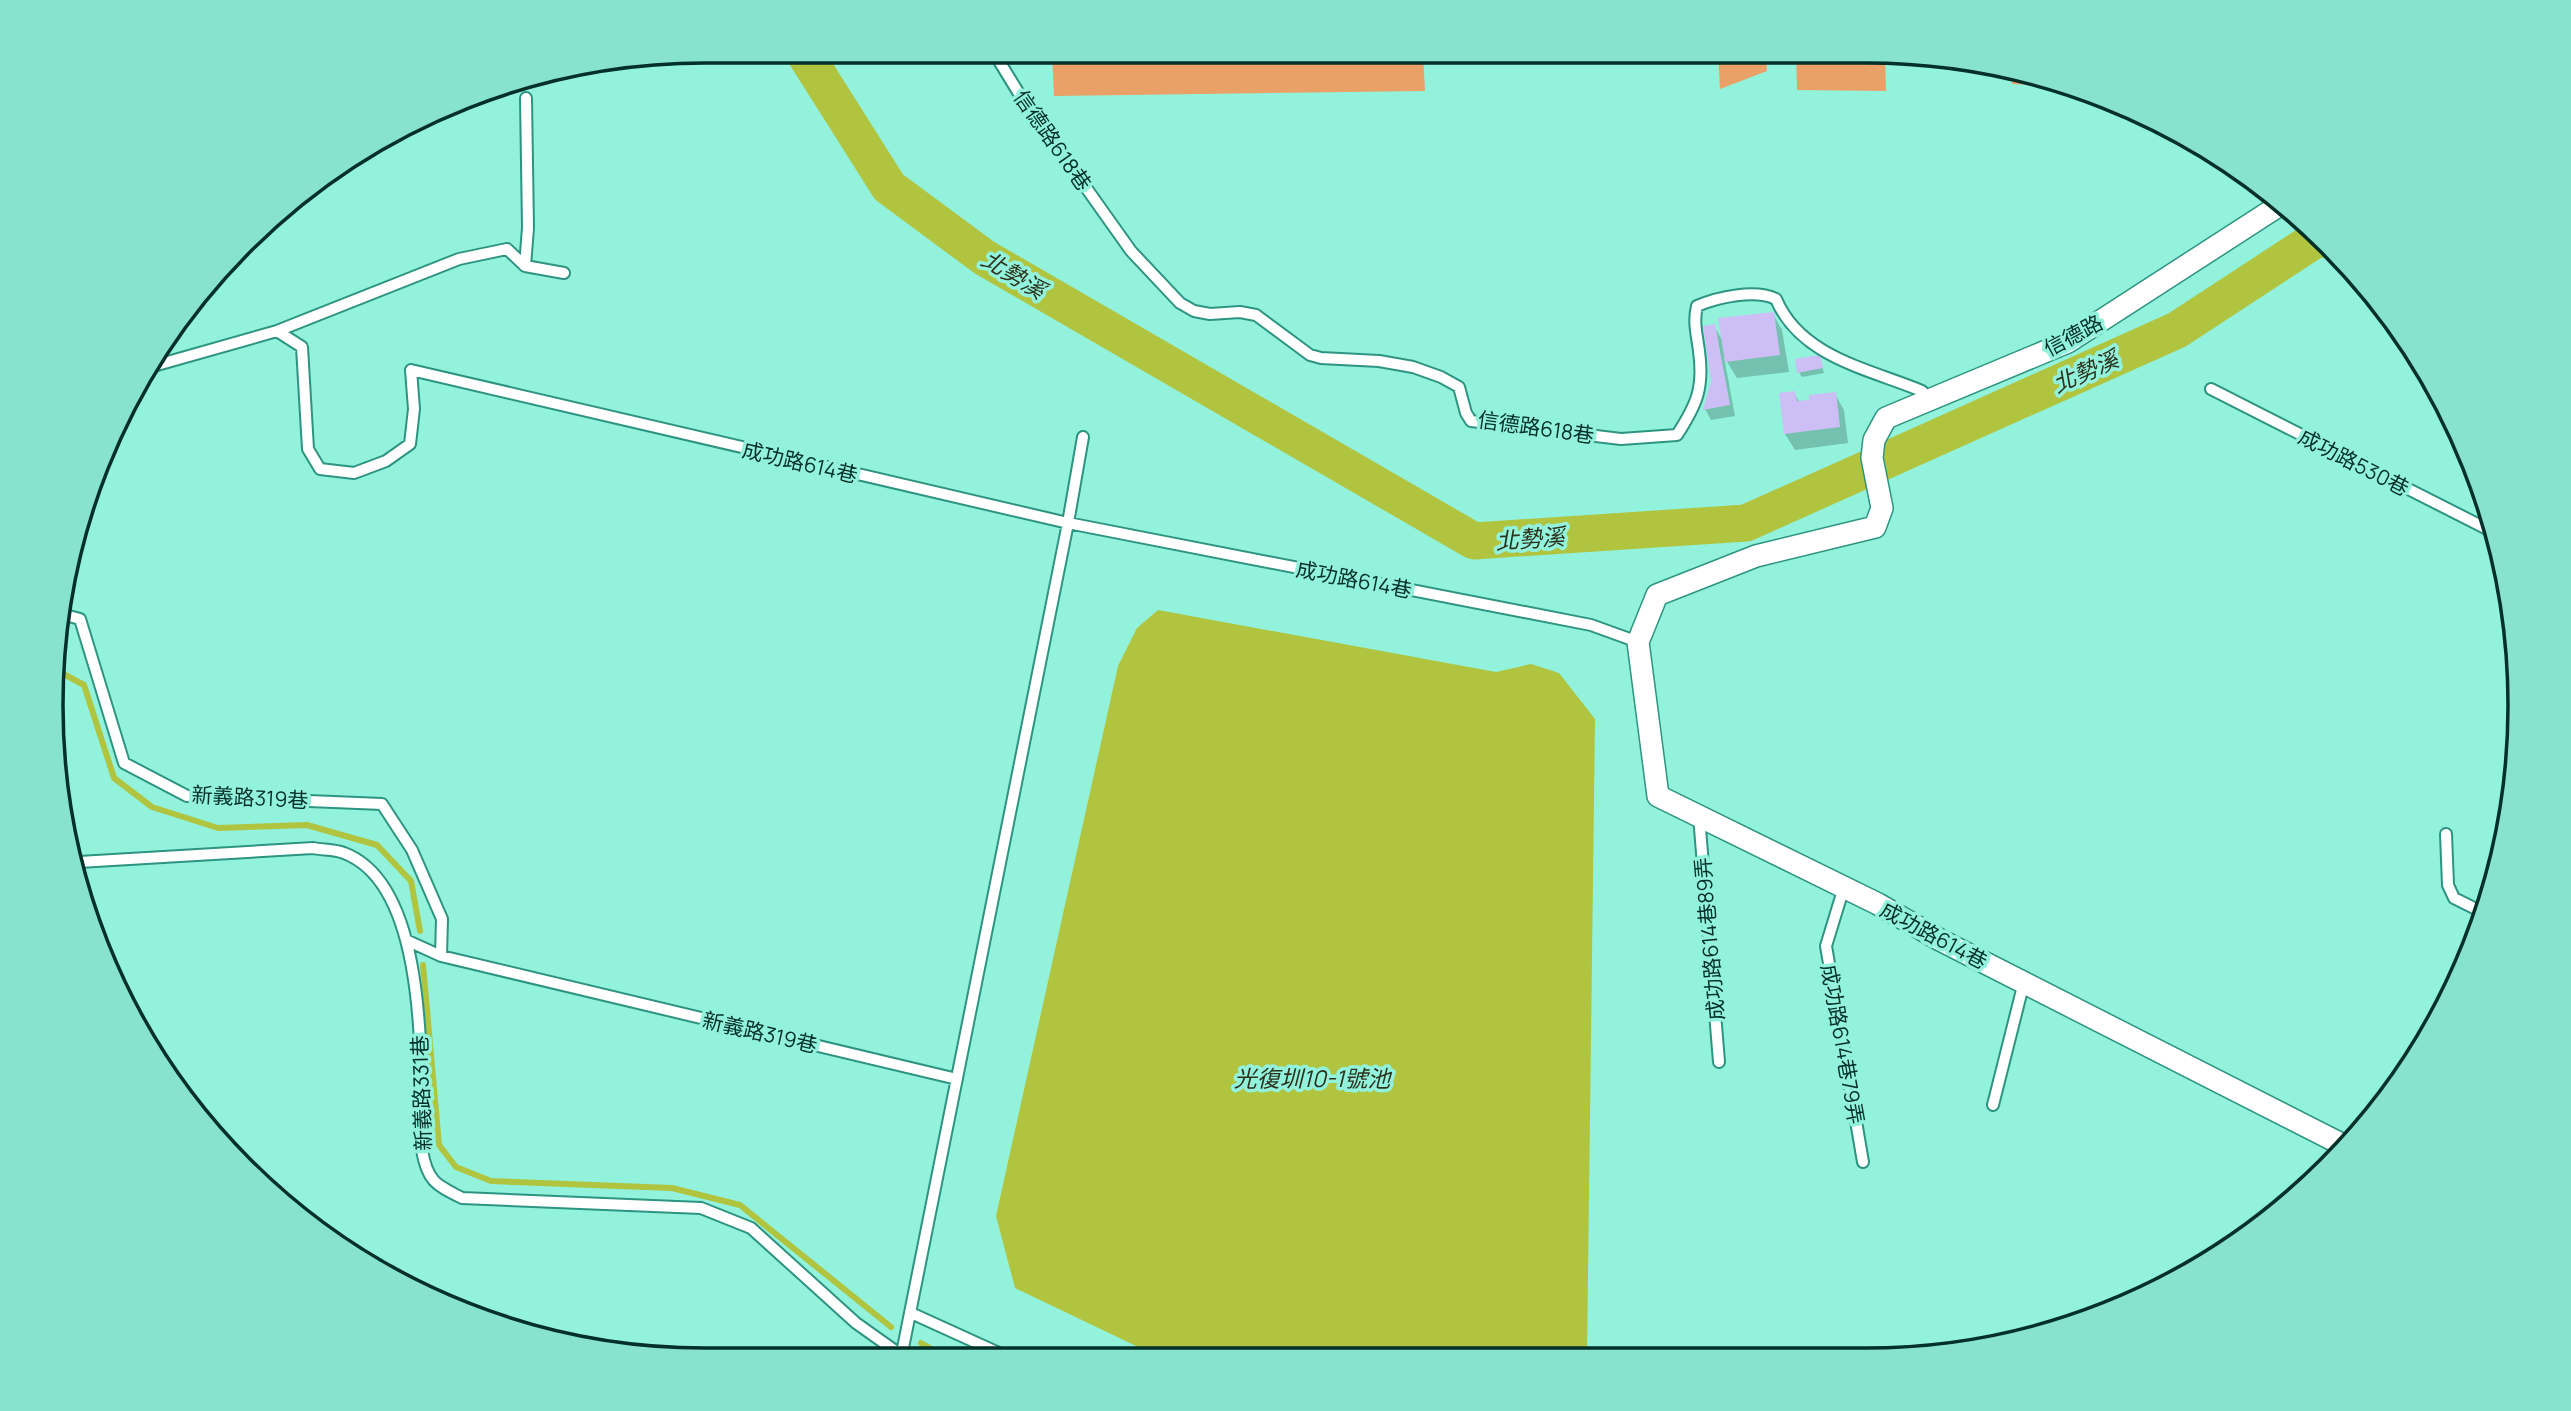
<svg xmlns="http://www.w3.org/2000/svg" width="2571" height="1411" viewBox="0 0 2571 1411" font-family="Manrope,'Noto Sans TC',sans-serif">
<style>
.green{fill:#eaa168}
.water{fill:#b0c440}
.shadow{fill:#0003}
.lines{fill:none;stroke-linecap:round;stroke-linejoin:round}
.stream{stroke:#b0c440;stroke-width:6}
.river{stroke:#b0c440;stroke-width:37}
.building{fill:#cebef6}
.service-casing{stroke:#2d9481;stroke-width:14}
.minor-casing{stroke:#2d9481;stroke-width:24}
.service{stroke:#fff;stroke-width:10}
.minor{stroke:#fff;stroke-width:21}
.labels{text-anchor:middle;dominant-baseline:central;stroke-width:7;stroke-linejoin:round;paint-order:stroke}
.street-label{font-size:21px;fill:#033028;stroke:#92f2dc}
.water-label{font-size:23px;font-style:italic;fill:#2d311b;stroke:#92f2dc}
.rim{fill:none;stroke:#033028;stroke-width:3.5}
</style>
<rect width="100%" height="100%" fill="#92f2dc"/>
<!-- green -->
<path class="green" d="M1052 51 1423 52 1425 91 1054 96Z
M1718 52H1766L1767 71 1720 89Z
M1796 52H1885L1886 91 1797 90Z
M2012 69 2035 73 2062 84V86L2012 84Z"/>
<!-- water -->
<path class="water" d="M1158 610 1496 672 1531 664 1559 673 1595 719 1587 1356 1159 1357 1015 1288 996 1216 1118 666 1137 628Z"/>
<!-- shadow -->
<path class="shadow" d="M1773 314 1782 330 1789 372 1737 378 1724 357 1735 416 1711 420 1705 409 1712 381 1714 326 1724 343Z
M1819 356 1824 373 1802 377 1799 372Z
M1794 393 1800 403 1835 394 1844 410 1848 443 1795 450 1785 434Z"/>
<g class="lines">
<!-- stream -->
<path class="stream" d="M60 672 84 685 114 778 152 807 218 828 307 825 377 845 411 881 420 931
M423 965 439 1145 456 1167 491 1181 672 1188 740 1205 891 1327
M921 1343 948 1358"/>
<!-- river -->
<path class="river" d="M803 51 889 187 985 258 1474 541 1746 523 2177 330 2313 241 2322 239"/>
</g>
<!-- building -->
<path class="building" d="M1774 312 1780 355 1725 362 1718 318Z
M1715 324 1730 405 1703 410 1711 381 1703 326Z
M1820 355 1823 368 1797 373 1795 359Z
M1795 391 1797 401 1809 400V395L1836 392 1840 427 1784 434 1779 393Z"/>
<g class="lines">
<defs>
<path id="service" d="M993 51 1018 92 1131 251 1180 303 1194 311 1210 314 1240 312 1256 315 1310 355 1321 358 1379 361 1413 367 1441 377 1459 387 1466 413 1471 421 1621 439 1677 435C1697 404 1704 388 1699 351 1697 335 1693 322 1697 306 1718 297 1755 289 1776 299 1800 357 1869 369 1922 391L1928 399
M525 266 564 273
M277 331 459 259 507 249 525 266 528 228 526 98
M150 367 277 331 302 347 308 449 320 469 354 473 386 461 410 444 414 409 411 370 1068 523 1591 625 1638 642
M2211 389 2497 534
M65 615 80 619 124 763 187 796 382 804 412 850 442 919 441 956 406 940
M1699 816 1719 1062
M2446 834 2448 885 2454 898 2486 914
M79 862 313 848C322 850 335 849 344 853 431 886 420 1074 422 1150 427 1181 436 1185 462 1198L701 1208 751 1228 856 1323 901 1355
M1844 887 1826 946 1863 1162
M441 956 957 1079
M1993 1105 2024 982
M911 1313 1010 1358
M901 1358 1068 523 1083 437"/>
<path id="minor" d="M2283 203 2068 342 1886 418 1874 440 1872 458 1882 508 1875 527 1756 556 1657 595 1638 642 1658 796 1878 904 1940 940 2347 1147"/>
</defs>
<!-- service casing -->
<use href="#service" class="service-casing"/>
<!-- minor casing -->
<use href="#minor" class="minor-casing"/>
<!-- service -->
<use href="#service" class="service"/>
<!-- minor -->
<use href="#minor" class="minor"/>
</g>
<g class="labels">
<!-- street labels -->
<g class="street-label">
<text transform="translate(1053 140) rotate(55)">信德路618巷</text>
<text transform="translate(2073 335) rotate(-28)">信德路</text>
<text transform="translate(1536 427) rotate(8)">信德路618巷</text>
<text transform="translate(800 462) rotate(13)">成功路614巷</text>
<text transform="translate(2354 462) rotate(27)">成功路530巷</text>
<text transform="translate(1354 579) rotate(11)">成功路614巷</text>
<text transform="translate(250 797) rotate(3)">新義路319巷</text>
<text transform="translate(1934 935) rotate(28)">成功路614巷</text>
<text transform="translate(1709 939) rotate(-95)">成功路614巷89弄</text>
<text transform="translate(760 1032) rotate(13)">新義路319巷</text>
<text transform="translate(1843 1044) rotate(80)">成功路614巷79弄</text>
<text transform="translate(421 1093) rotate(-92)">新義路331巷</text>
</g>
<!-- water labels -->
<g class="water-label">
<text transform="translate(1014 274) rotate(31)">北勢溪</text>
<text transform="translate(2085 371) rotate(-24)">北勢溪</text>
<text transform="translate(1530 538) rotate(-4)">北勢溪</text>
<text x="1312" y="1078">光復圳10-1號池</text>
</g>
</g>
<!-- crop -->
<path d="M0 0H2571V1411H0ZM705 63H1866A642 642 0 0 1 2508 705V706A642 642 0 0 1 1866 1348H705A642 642 0 0 1 63 706V705A642 642 0 0 1 705 63Z" fill="#87e2ce" fill-rule="evenodd"/>
<path class="rim" d="M705 63H1866A642 642 0 0 1 2508 705V706A642 642 0 0 1 1866 1348H705A642 642 0 0 1 63 706V705A642 642 0 0 1 705 63Z"/>
</svg>
